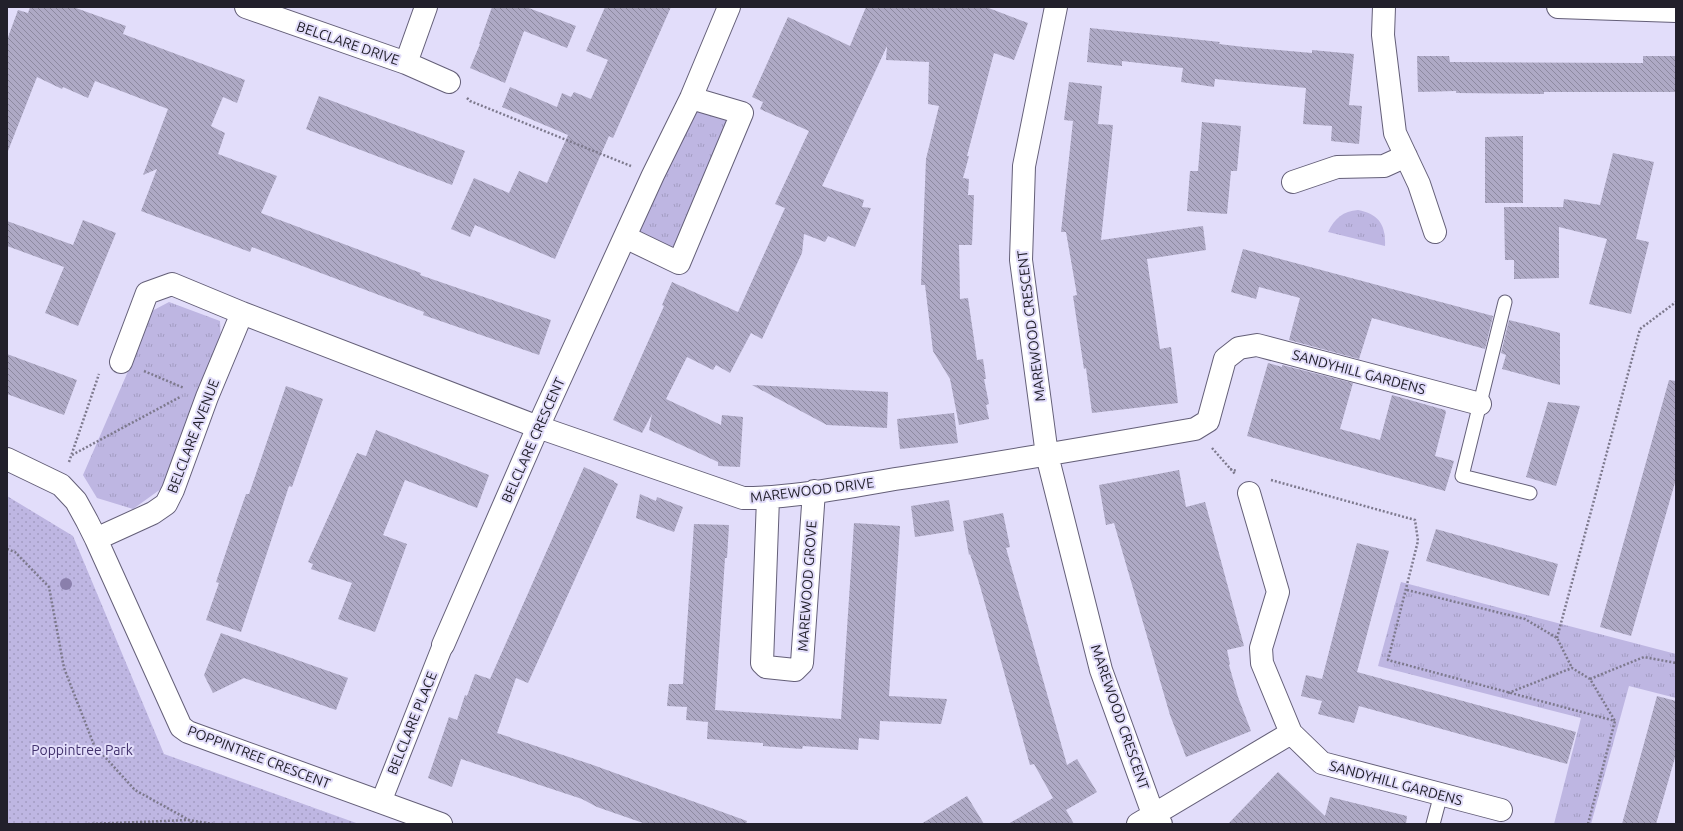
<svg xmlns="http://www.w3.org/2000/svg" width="1683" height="831" viewBox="0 0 1683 831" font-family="Ubuntu,sans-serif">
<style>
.grass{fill:url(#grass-tufts)}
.park{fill:url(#park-dots)}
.building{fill:url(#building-back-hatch)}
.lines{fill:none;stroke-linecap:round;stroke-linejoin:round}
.service-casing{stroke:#645f78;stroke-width:15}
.pedestrian-casing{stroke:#645f78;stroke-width:22}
.minor-casing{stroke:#645f78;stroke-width:24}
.tertiary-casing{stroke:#645f78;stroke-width:24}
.path{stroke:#7d798d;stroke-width:2.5;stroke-dasharray:2 2;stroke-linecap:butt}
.service{stroke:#fff;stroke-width:13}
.pedestrian{stroke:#fff;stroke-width:20}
.minor{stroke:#fff;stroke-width:22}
.tertiary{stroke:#fff;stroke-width:22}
.tree{fill:#8a7fac}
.labels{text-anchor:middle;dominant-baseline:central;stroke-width:4;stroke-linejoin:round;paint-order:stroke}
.street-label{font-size:14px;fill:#22202b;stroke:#e2ddfa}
.park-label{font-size:14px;fill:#42326d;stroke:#e2ddfa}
</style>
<defs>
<pattern id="grass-tufts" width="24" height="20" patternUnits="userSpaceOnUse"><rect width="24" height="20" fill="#beb6e2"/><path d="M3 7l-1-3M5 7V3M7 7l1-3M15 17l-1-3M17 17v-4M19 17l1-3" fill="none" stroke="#a39cc2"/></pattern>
<pattern id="park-dots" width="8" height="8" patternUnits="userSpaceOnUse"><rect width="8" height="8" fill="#beb6e2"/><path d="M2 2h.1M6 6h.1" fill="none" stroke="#a39cc2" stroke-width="1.8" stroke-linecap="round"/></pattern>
<pattern id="building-back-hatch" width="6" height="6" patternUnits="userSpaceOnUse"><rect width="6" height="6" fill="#aea9c5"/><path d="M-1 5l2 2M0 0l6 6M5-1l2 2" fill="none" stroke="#8d89a0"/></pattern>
</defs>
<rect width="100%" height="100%" fill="#e2ddfa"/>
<!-- grass -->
<path class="grass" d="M692 89 742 113 679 263 625 236Z
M1358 210C1379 214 1386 225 1385 246L1328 232C1335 218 1343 211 1358 210Z
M169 302 220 321 221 346 165 486 133 509 97 498 83 475 129 369 150 312Z
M1401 582 1676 654V698L1629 686 1591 824H1554L1581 718 1378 666Z"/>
<!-- park -->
<path class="park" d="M7 496 73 536 164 754 359 824H7Z"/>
<!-- building -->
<path class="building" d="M30 7H73L126 26 123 34 245 80 237 103 223 97 211 126 225 133 218 154 277 176 261 213 421 273 420 275 551 320 539 355 423 315 424 312 252 247 250 252 141 211 157 169 143 175 168 109 95 81 88 98 63 87 62 89 37 77 8 151H7V40L18 10 28 13Z
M492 7H526L576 26 567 48 524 31 505 83 470 68 480 44H479Z
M605 7H671L613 138 609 136 555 259 475 225 470 237 451 229 474 178 509 193 519 171 547 183 568 135 502 107 510 87 557 107 562 93 571 97 574 92 591 99 608 60 586 51Z
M866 7H986L1028 23 1014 60 994 53 967 156H969L963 178 969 179 968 195H974L972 245H959L960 299 968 298 977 360 983 359 986 379H984L989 404 986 405 989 419 959 425 950 379 933 351 925 285H921L926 159 939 106 928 104 929 62 886 60 887 46 822 186 864 200 862 207 871 208 855 247 828 236 825 242 804 234 802 253 762 339 751 333 730 373 716 365 713 370 687 357 666 399 721 425 722 415 743 417 740 467 718 466V462L649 430 652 414 642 433 613 420 664 306 662 305 672 282 738 312 785 208 775 204 809 131 760 109 763 102 752 97 788 17 850 46Z
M1090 28 1220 42 1219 44 1244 47 1312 53V50L1354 54 1349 105 1362 106 1359 144 1331 141 1332 126 1303 124 1306 88 1215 79 1214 87 1181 82 1183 68 1122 61V66L1087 62Z
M1417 56H1449L1450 62 1643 63V56H1676V92H1544V94L1456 93V91L1418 92Z
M1069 82 1102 86 1098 124 1113 125 1101 240 1203 226 1206 250 1147 259 1160 349 1171 347 1178 403 1092 413 1086 368 1084 369 1073 296 1077 295 1066 232H1061L1073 121 1064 120Z
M319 96 465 151 452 185 306 129Z
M1202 122 1241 126 1237 171H1231L1227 214 1187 211 1190 171H1198Z
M1523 136V203H1485V137Z
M1613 153 1654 162 1636 239 1649 242 1631 314 1589 304 1607 239 1559 227V278L1514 279V260H1505L1504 207H1563L1564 199 1600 205Z
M83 220 116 233 78 326 45 313 64 267 7 246V221L73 245Z
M1243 249 1493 316 1485 349 1372 318 1359 359 1289 340 1300 298 1259 287 1256 299 1231 292Z
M1509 320 1560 333V385L1502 369 1506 355 1501 353Z
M7 354 77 380 64 415 7 394Z
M1268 363 1282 367V365L1353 383 1340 429 1380 440 1392 395 1445 410 1446 412 1435 456 1454 461 1445 491 1247 436Z
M1669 380 1676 381V479L1631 636 1600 627Z
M752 385 888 392 887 428 827 425Z
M286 386 323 399 292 487 289 486 241 632 206 620 219 583 216 582 231 537 246 494H249Z
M1548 402 1580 406 1556 486 1526 477Z
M954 413 958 443 900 449 897 419Z
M376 430 489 475 477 508 405 480 383 535 407 544 375 632 338 619 352 583 311 569 313 564 308 562 357 453 366 456Z
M584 467 614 481V482L618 484 528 683 516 678 497 733 593 765 747 821 746 824H646L597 807 582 799 461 759 452 787 428 778 449 717 457 720 465 695 467 696 475 674 490 679Z
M1179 470 1186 507 1205 502 1244 646 1227 650 1230 664 1229 665 1238 697 1251 731 1186 757 1170 715 1114 523 1106 525 1099 485Z
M640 494 656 501 657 497 683 507 674 532 636 518Z
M949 500 954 531 915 537 911 506Z
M1003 513 1010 547 1006 548 1067 765 1077 759 1097 792 1066 810 1074 824H1008L1053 798 1034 764 1030 765 980 586 970 554 969 555 963 521Z
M854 523 900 526 889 696 947 699 941 724 880 721 879 740 859 738 858 750 803 746 802 749 763 746V743L707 739 708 722 686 720 687 707 667 706 669 684H683L694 524 729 525 727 558H725L715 710 841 719Z
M1436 529 1558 564 1549 596 1426 561Z
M1357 543 1389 551 1357 672 1576 732 1567 764 1359 706 1354 723 1318 714 1322 701 1301 696 1306 675 1322 679Z
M221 633 348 678 336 710 244 678 213 693 204 675Z
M1657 696 1676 701V754L1656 824H1622Z
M1278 772 1325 816 1330 797 1407 816 1406 824H1228Z
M967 796 984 824H921Z"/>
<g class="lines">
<defs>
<path id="service" d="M1505 302 1462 476 1530 493
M1433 824 1441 794"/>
<path id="pedestrian" d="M381 802 443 645"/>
<path id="minor" d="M246 7 406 63 449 82
M1056 7 1024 166 1021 260 1047 455 1101 670 1153 814 1161 824
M1384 7 1383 35 1395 133 1419 184 1435 232
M406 63 426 7
M1293 182 1337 167 1384 166 1406 156
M625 237 679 263 742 113 691 98
M121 362 147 293 172 284 242 313 538 427 743 498C796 498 850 486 902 478 1000 463 1098 446 1195 429L1208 421 1225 359 1239 348 1257 345 1480 404
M7 459 61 485 76 501 87 521 96 539 153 513 166 504 173 490 207 397 242 313
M1249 493 1278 592 1261 648 1262 663 1291 733 1322 763 1501 810
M768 498 762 663 766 667 795 670 802 663 814 491
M96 539 181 727 188 732 441 824
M443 645 538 427 653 175 691 98 729 7
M1138 824 1291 733"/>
<path id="tertiary" d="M1558 7 1676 11"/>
</defs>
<!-- service casing -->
<use href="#service" class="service-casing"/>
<!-- pedestrian casing -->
<use href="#pedestrian" class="pedestrian-casing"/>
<!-- minor casing -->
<use href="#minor" class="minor-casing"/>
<!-- tertiary casing -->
<use href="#tertiary" class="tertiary-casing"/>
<!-- path -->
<path class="path" d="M467 98 470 101 631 166
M144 371 184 388
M1212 448 1235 474
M72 455 180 397
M69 462 99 374
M1230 469 1237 471
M1271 480 1415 520 1418 541 1388 660 1615 721
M7 549 15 552 49 587 64 668 94 745 135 790 189 820 213 824
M1407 590 1525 619 1557 638 1572 668
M1557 638 1640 329 1676 302
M1590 679 1644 657 1676 663
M1508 693 1572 668 1590 679 1615 721
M88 824 189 820 192 824
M1588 824 1615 721"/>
<!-- service -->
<use href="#service" class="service"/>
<!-- pedestrian -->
<use href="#pedestrian" class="pedestrian"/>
<!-- minor -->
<use href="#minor" class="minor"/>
<!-- tertiary -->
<use href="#tertiary" class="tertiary"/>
</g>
<!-- trees -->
<circle class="tree" cx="66" cy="584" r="6"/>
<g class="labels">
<!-- street labels -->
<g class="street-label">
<text transform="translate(348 43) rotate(19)">BELCLARE DRIVE</text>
<text transform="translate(1031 326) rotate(-97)">MAREWOOD CRESCENT</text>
<text transform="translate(1359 372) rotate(15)">SANDYHILL GARDENS</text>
<text transform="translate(193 436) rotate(-69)">BELCLARE AVENUE</text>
<text transform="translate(533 440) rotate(-66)">BELCLARE CRESCENT</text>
<text transform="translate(812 490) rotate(-7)">MAREWOOD DRIVE</text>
<text transform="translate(807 586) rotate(-86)">MAREWOOD GROVE</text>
<text transform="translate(1120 717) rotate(71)">MAREWOOD CRESCENT</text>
<text transform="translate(412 723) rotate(-68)">BELCLARE PLACE</text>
<text transform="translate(259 757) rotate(21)">POPPINTREE CRESCENT</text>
<text transform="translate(1396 783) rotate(15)">SANDYHILL GARDENS</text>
</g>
<!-- park labels -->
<g class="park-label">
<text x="82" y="750">Poppintree Park</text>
</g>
</g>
<!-- border -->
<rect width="1683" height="831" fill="none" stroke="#22202b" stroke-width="16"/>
</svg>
